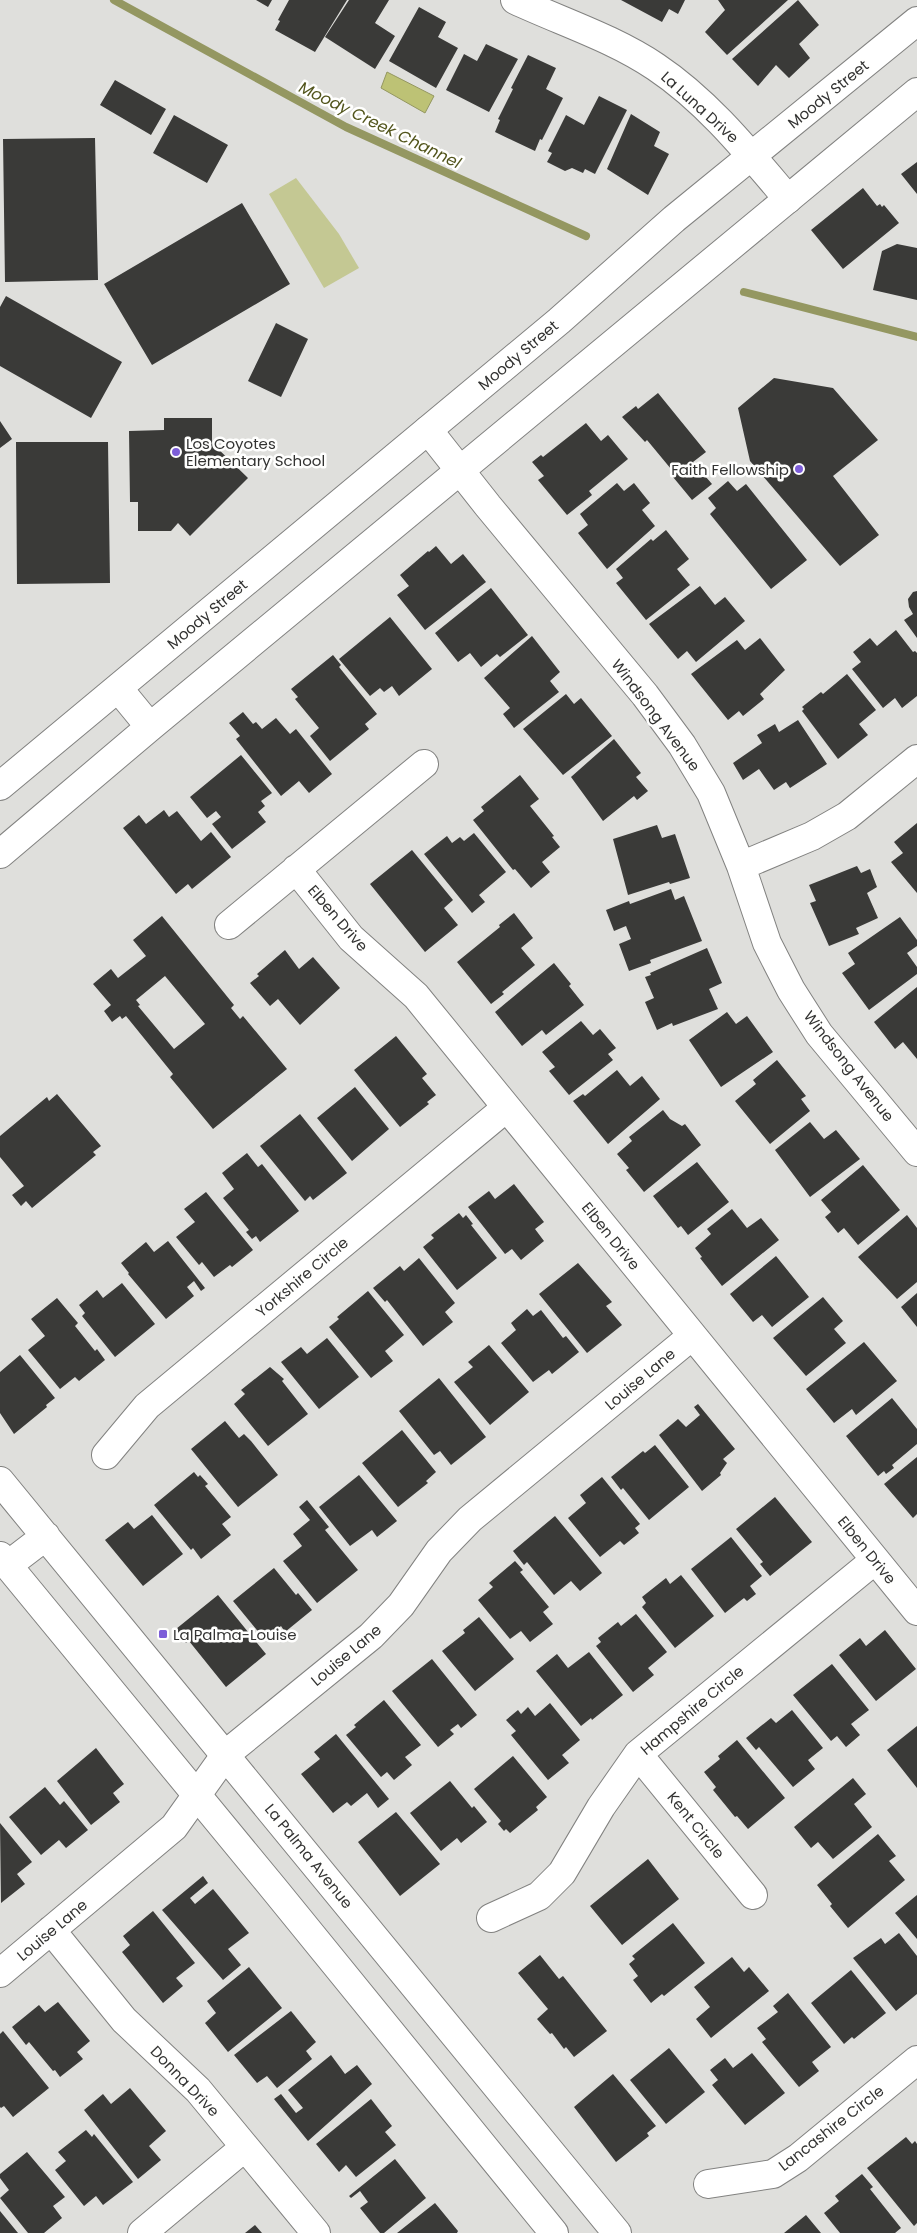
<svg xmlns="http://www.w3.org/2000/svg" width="917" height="2233" viewBox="0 0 917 2233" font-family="Poppins,sans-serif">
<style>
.green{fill:#c4c893}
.water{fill:#bdc275;stroke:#949761}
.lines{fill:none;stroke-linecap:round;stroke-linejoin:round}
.stream{stroke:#949761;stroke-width:8}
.building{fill:#3a3a38;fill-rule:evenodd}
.minor-casing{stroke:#828280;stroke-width:30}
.secondary-casing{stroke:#828280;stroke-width:30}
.primary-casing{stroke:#828280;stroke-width:30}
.minor{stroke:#fff;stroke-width:28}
.secondary{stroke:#fff;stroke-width:28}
.primary{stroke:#fff;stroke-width:28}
.poi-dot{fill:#7d5ed8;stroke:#fffffe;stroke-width:2}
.labels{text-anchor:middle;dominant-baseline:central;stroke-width:5;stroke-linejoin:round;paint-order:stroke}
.street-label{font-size:15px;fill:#333332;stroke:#fffffe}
.poi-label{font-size:15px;fill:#333332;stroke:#fffffe;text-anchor:start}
.water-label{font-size:16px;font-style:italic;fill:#52551c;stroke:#fffffe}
</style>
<rect width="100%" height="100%" fill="#dfdfdc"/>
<!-- green -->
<path class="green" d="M296 178 339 234 359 268 324 288 269 194Z"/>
<!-- water -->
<path class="water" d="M387 72 434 96 425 113 381 88Z"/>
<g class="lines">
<!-- stream -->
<path class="stream" d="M114 0 346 127 586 236
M744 292 917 337"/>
</g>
<!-- building -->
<path class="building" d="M256 0H272L268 7Z
M289 0H347L315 52 275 30 280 21 278 20Z
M349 0H389L375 23 395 36 375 69 325 37Z
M621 0H685L678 14 669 9 662 22Z
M718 0H788L727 55 705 32 725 10Z
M798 0 819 25 799 44 810 58 789 78 776 65 758 86 732 59Z
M419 7 446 22 438 37 458 48 436 88 389 61Z
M486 44 518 59 489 112 446 90 464 54 477 61Z
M528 55 556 68 546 89 563 98 542 140 540 139 535 151 495 132 500 120 498 119 513 89 511 88Z
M115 80 166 109 151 135 100 105Z
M599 96 627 110 595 174 585 169 583 173 572 168 565 171 547 162 552 153 548 151 566 115 584 125Z
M631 114 660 132 654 146 669 154 648 195 607 169Z
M174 115 228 145 207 183 153 153Z
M95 138 98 280 5 282 3 139Z
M917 162V194L901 174Z
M863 188 877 206 880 204 882 207 884 205 899 223 843 269 811 230Z
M242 203 290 284 152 365 104 284Z
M897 244 917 248V300L873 290 882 251Z
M6 296 122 362 91 418 0 366V307Z
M276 323 308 339 281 397 248 381Z
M774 378 833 388 878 440 833 476 879 535 840 566 750 461 738 408Z
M658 393 706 452 693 462 712 484 692 500 673 477 676 475 647 440 645 442 622 417 636 406 638 409Z
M164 418H212V443L248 478 190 536 178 523 171 531H138V502H130L129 431 164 430Z
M0 421 12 439 0 448Z
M586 423 601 441 608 435 628 459 589 491 592 495 567 515 538 480 544 476 532 462 541 455 543 457Z
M16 442H108L110 583 17 584Z
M728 481 737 491 746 484 807 560 771 589 710 514 716 508 708 498Z
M617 483 624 491 634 483 650 503 642 510 655 526 607 569 578 533 588 525 580 514Z
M666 530 689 559 677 569 690 585 646 620 616 583 623 578 616 569 651 539 653 541Z
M436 546 451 564 463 554 486 582 425 630 397 595 409 586 400 575 428 551 429 552Z
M700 586 715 605 725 597 745 621 696 662 687 651 678 659 649 624Z
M491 588 528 635 500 657 497 654 481 667 470 653 458 662 435 633Z
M917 591V638L904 620 913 614 909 607 908 599 913 592Z
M390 617 432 669 399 696 392 686 384 692 380 688 370 696 339 659Z
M896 630 913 652 915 651 917 653V696L902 708 895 698 883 708 852 669 861 662 853 652 870 638 877 646Z
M532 636 560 672 550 681 559 692 514 728 503 714 510 708 484 678Z
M760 638 785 670 760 694 764 699 743 716 739 711 728 720 691 674 737 640 745 650Z
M333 655 341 665 339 667 377 714 365 724 369 729 330 761 310 736 319 728 295 699 298 697 291 689Z
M847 674 876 710 859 724 868 735 838 759 802 711 804 709 802 707 821 692 823 694Z
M566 694 574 704 581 698 612 736 563 775 523 729Z
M243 712 253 724 256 722 262 729 276 718 290 734 296 729 332 774 309 793 299 781 281 796 236 739 240 736 229 723Z
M798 720 827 764 790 788 786 782 774 790 759 769 743 780 733 763 762 743 757 735 775 724 779 732Z
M614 739 641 773 636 777 648 791 637 800 634 796 603 821 571 777Z
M241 755 272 793 261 801 265 806 258 812 266 822 232 849 212 824 221 817 216 811 207 818 190 797Z
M520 775 539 799 530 806 554 836 552 837 560 847 542 862 550 872 531 888 515 869 513 870 473 820 484 811 481 807Z
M164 810 169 817 177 811 201 841 211 832 231 857 192 889 188 884 176 894 123 828 139 815 146 824Z
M917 823V893L891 862 903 853 894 842Z
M657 825 662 838 675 834 690 878 670 884 669 882 628 895 613 839Z
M474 833 506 872 479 895 485 902 472 913 424 854 447 836 452 843 460 837 464 841Z
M412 850 453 900 444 908 458 925 425 952 370 884Z
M857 866 861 873 870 869 877 887 867 893 878 918 856 928 859 934 829 946 810 903 816 901 809 885Z
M671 889 675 900 684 896 702 941 650 960 651 963 629 971 619 944 631 939 626 926 614 931 606 910 629 901 630 904Z
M514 913 533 938 521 948 535 965 502 992 504 994 491 1004 457 962 500 927 499 925Z
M162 916 234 1005 231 1008 240 1019 243 1016 287 1069 213 1129 170 1077 173 1074 126 1016 122 1019 120 1016 112 1022 104 1011 111 1005 93 984 111 969 118 978 146 956 133 940ZM165 976 205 1024 174 1049 138 1006 140 1005 136 1000Z
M900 917 917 940V946L907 953 917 967V974L869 1010 842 973 855 964 848 953Z
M707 948 722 983 709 989 718 1009 673 1026 672 1023 657 1030 645 1002 654 998 645 977 651 975 650 973Z
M285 950 299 969 313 957 340 988 300 1025 278 999 270 1006 250 983 259 976 257 974Z
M554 963 571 984 569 986 584 1005 546 1035 542 1030 522 1046 495 1012Z
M917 987V1059L903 1042 895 1049 874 1022Z
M727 1012 736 1024 747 1016 773 1052 721 1087 689 1040Z
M581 1021 593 1035 600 1029 616 1048 608 1054 613 1060 569 1095 549 1071 555 1067 542 1052Z
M396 1036 427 1074 422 1078 436 1095 427 1102 429 1104 400 1127 354 1070Z
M777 1060 806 1096 801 1099 810 1111 770 1144 735 1101 756 1084 753 1080Z
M617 1070 630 1086 642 1076 660 1099 608 1144 573 1101 583 1094 585 1096Z
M355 1087 389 1129 352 1161 317 1118Z
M57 1094 101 1146 93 1152 96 1155 32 1208 26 1201 21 1206 12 1195 24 1186 0 1157V1136L47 1097 49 1101Z
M663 1110 670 1119 682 1126 685 1124 701 1145 644 1192 626 1170 629 1168 617 1154 632 1141 629 1137Z
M300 1114 347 1173 313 1200 310 1196 305 1201 260 1146Z
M810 1122 824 1139 836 1130 860 1159 810 1197 775 1150Z
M247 1153 258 1167 262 1164 299 1211 260 1242 256 1236 252 1239 246 1232 249 1230 223 1198 234 1189 222 1173Z
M697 1162 729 1202 688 1235 681 1226 678 1228 653 1196Z
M863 1165 900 1210 858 1245 844 1228 838 1233 825 1217 831 1212 821 1200Z
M514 1184 544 1222 535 1229 544 1241 521 1260 512 1249 505 1254 468 1207 489 1191 495 1199Z
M206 1192 253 1250 232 1267 230 1265 214 1277 202 1262 199 1265 176 1237 195 1222 184 1209Z
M732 1209 747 1228 761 1218 779 1240 722 1286 700 1258 702 1257 695 1248 711 1234 707 1229Z
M459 1213 463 1218 466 1215 473 1224 471 1225 497 1258 457 1290 423 1247 434 1238 431 1235Z
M907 1215 917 1228V1282L897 1299 858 1257Z
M168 1241 205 1288 201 1291 194 1281 187 1287 194 1296 166 1319 128 1274 129 1273 121 1263 146 1242 154 1252Z
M776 1256 809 1297 772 1327 762 1315 753 1322 730 1294Z
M419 1258 455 1303 445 1312 453 1322 423 1346 387 1300 385 1302 373 1288 400 1266 404 1271Z
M578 1263 612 1302 606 1306 622 1325 587 1353 539 1294Z
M122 1283 155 1324 115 1357 82 1316 85 1313 79 1305 97 1290 103 1298Z
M368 1291 404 1335 385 1351 393 1361 371 1378 329 1327 339 1319 337 1317Z
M917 1293V1327L901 1307Z
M823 1297 843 1321 834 1329 846 1343 806 1376 773 1338Z
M57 1298 78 1323 75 1326 95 1351 97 1349 105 1360 79 1381 75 1377 60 1389 28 1350 45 1336 31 1319Z
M527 1309 533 1316 541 1310 563 1338 566 1336 579 1352 552 1374 549 1370 533 1382 501 1343 516 1330 511 1323Z
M327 1338 359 1377 319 1409 281 1362 301 1347 307 1354Z
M864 1342 897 1381 856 1415 852 1409 834 1423 806 1389Z
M489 1345 529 1392 490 1425 454 1382 473 1367 468 1362Z
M20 1355 55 1398 46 1405 47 1407 14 1434 0 1413V1372Z
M270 1367 284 1379 282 1381 308 1414 268 1446 234 1404 245 1394 241 1390Z
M439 1378 486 1437 451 1465 440 1451 434 1455 399 1411Z
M892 1398 917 1429V1444L892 1465 894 1468 886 1474 884 1471 878 1476 846 1436Z
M698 1404 735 1449 723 1459 727 1463 720 1473 721 1475 702 1491 659 1435 678 1419 686 1427 700 1415 694 1407Z
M225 1421 239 1438 244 1434 251 1441 278 1475 238 1507 191 1449Z
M402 1430 436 1472 426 1481 428 1483 398 1507 362 1463Z
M655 1445 689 1487 649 1520 623 1488 621 1490 611 1477 643 1451 645 1453Z
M917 1457V1514L913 1518 884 1484Z
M194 1472 198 1477 200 1475 208 1484 205 1486 231 1517 222 1524 231 1535 201 1559 193 1548 191 1550 154 1505Z
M359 1475 397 1521 377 1537 372 1530 350 1546 319 1507Z
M602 1477 640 1524 635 1528 639 1533 624 1545 620 1541 600 1557 568 1518 586 1503 580 1495Z
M775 1497 812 1542 770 1576 760 1564 763 1562 736 1529Z
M307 1500 329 1527 325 1530 358 1570 317 1603 283 1561 302 1546 293 1534 310 1520 299 1507Z
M152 1515 183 1554 143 1586 105 1540 128 1522 134 1529Z
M555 1516 602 1573 580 1591 571 1581 554 1595 527 1562 524 1565 513 1551Z
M731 1537 762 1576 750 1586 756 1594 747 1601 744 1598 725 1613 691 1569Z
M515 1561 523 1570 520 1572 549 1607 543 1612 553 1624 530 1642 521 1631 510 1639 478 1600 493 1587 489 1583Z
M274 1568 296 1595 298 1593 312 1610 285 1632 281 1626 265 1640 233 1601Z
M681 1575 714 1616 675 1648 642 1607 646 1603 642 1597 666 1578 670 1584Z
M218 1595 266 1654 226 1687 189 1641 186 1643 176 1629Z
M636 1614 667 1652 648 1668 654 1675 633 1692 596 1646 601 1642 598 1638 618 1622 621 1626Z
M479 1617 514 1659 475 1691 442 1651 465 1633 463 1630Z
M885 1630 916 1669 876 1701 839 1655 860 1638 866 1646Z
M589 1652 623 1695 592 1720 591 1718 581 1726 536 1671 557 1654 568 1668Z
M432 1659 477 1715 461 1728 458 1724 450 1730 454 1734 438 1747 392 1691Z
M832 1664 869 1710 851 1724 860 1735 846 1747 837 1736 831 1741 793 1695Z
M384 1700 421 1745 405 1757 412 1765 394 1780 387 1772 381 1777 346 1735 356 1727 354 1725Z
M550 1703 580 1740 562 1755 569 1763 548 1780 511 1735 516 1731 506 1720 518 1710 521 1714 528 1707 535 1716Z
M792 1710 823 1748 808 1760 815 1769 793 1787 759 1747 756 1750 746 1738 771 1718 776 1723Z
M917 1726V1788L887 1750Z
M336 1734 389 1799 378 1808 367 1793 351 1806 347 1802 333 1813 301 1774 320 1759 314 1752Z
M737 1740 785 1798 748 1829 737 1816 735 1817 713 1790 716 1787 704 1772 720 1759 718 1756Z
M96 1748 124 1784 113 1793 120 1802 91 1825 57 1781Z
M513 1756 547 1797 536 1807 538 1810 510 1833 506 1829 504 1831 498 1824 501 1821 474 1789Z
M853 1778 866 1794 854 1804 872 1827 833 1859 818 1842 811 1848 794 1827Z
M450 1781 472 1808 474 1806 487 1822 461 1843 457 1838 441 1851 410 1813Z
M45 1787 60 1805 64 1801 88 1830 66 1848 59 1840 41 1855 9 1817Z
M396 1812 440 1864 400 1896 358 1842Z
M0 1823 32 1862 17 1874 25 1884 1 1903Z
M878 1834 896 1856 889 1861 905 1880 848 1928 830 1906 832 1904 817 1885Z
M648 1859 679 1899 622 1945 590 1906Z
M203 1876 208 1883 190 1898 195 1904 213 1889 249 1933 228 1949 241 1965 223 1980 162 1910Z
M917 1895V1939L895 1913Z
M153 1911 195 1963 176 1978 183 1986 163 2003 122 1952 130 1945 123 1936Z
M673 1923 705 1963 664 1996 662 1994 651 2003 633 1980 638 1976 629 1964 635 1959 632 1956Z
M899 1933 917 1956V1994L896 2011 853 1958 881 1938 885 1944Z
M540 1955 559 1979 563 1976 607 2031 574 2057 566 2047 564 2049 552 2033 550 2034 537 2019 548 2009 518 1973Z
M732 1957 744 1972 749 1967 769 1991 711 2038 696 2019 710 2007 694 1987Z
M249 1967 282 2008 228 2052 205 2023 216 2013 207 2001Z
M851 1970 886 2013 854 2039 852 2037 844 2044 811 2003Z
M788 1993 831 2047 812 2062 819 2071 799 2087 762 2042 766 2039 757 2028 778 2012 773 2006Z
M58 2002 90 2041 77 2052 83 2059 60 2077 55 2070 53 2071 29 2042 26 2045 12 2027 39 2005 45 2012Z
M291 2011 316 2042 306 2051 312 2059 277 2088 267 2076 257 2083 234 2055Z
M3 2031 49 2088 13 2117 4 2106 1 2108 0 2107V2034Z
M669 2048 705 2092 666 2124 630 2080Z
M752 2053 785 2093 745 2125 712 2085 718 2080 710 2070 725 2058 733 2068Z
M331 2055 345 2074 357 2065 372 2084 308 2141 274 2099 281 2094 296 2113 303 2108 288 2090Z
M613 2074 656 2126 647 2133 649 2136 616 2162 574 2107Z
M130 2088 166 2131 149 2146 161 2160 138 2179 84 2110 103 2094 111 2104Z
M371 2099 392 2126 385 2132 396 2145 356 2177 346 2165 339 2172 316 2144Z
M86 2130 92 2137 94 2134 133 2182 103 2205 96 2196 84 2206 55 2170 66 2161 58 2152Z
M906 2137 912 2144 915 2141 917 2144V2223L914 2226 867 2168Z
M27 2152 65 2197 53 2206 62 2218 44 2233H28L0 2198 9 2190 0 2178V2174Z
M395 2159 426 2198 384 2233H380L360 2208 368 2202 360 2191 351 2198 349 2196Z
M862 2174 873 2187 870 2189 901 2228 895 2233H840L824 2213 839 2201 835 2196Z
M435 2203 458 2231 457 2233H397Z
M0 2211 18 2233H0Z
M806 2215 821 2233H784Z
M255 2225 262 2233H245Z"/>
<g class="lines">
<defs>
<path id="minor" d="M515 0C562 22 613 38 656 67 707 101 748 152 788 199
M428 430 488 506 645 695 682 745 711 793 741 866 767 943 791 990 819 1034 917 1152
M741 866 812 836 847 816 917 759
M296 869 351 938 416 996 917 1611
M229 925 424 764
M106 1455 147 1406 506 1108
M638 1754 753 1895
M491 1918 539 1896 562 1873 601 1807 638 1754 875 1560
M51 1930 124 2020 198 2090 316 2233
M0 1973 174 1827 226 1754 371 1636 401 1605 439 1551 470 1519 692 1336
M708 2184 773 2174 798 2158 917 2060
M142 2233 245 2147"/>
<path id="secondary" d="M118 688 150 727
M0 786 559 321 674 219 917 21
M0 854 150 727 917 92"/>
<path id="primary" d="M0 1481 617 2233
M0 1556 275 1890 554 2233
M8 1565 46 1536"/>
</defs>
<!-- minor casing -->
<use href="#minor" class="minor-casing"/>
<!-- secondary casing -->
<use href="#secondary" class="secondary-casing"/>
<!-- primary casing -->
<use href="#primary" class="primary-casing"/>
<!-- minor -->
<use href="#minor" class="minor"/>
<!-- secondary -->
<use href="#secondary" class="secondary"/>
<!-- primary -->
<use href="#primary" class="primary"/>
</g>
<!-- markers -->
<g class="poi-dot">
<circle cx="176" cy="452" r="5"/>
<circle cx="799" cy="469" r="5"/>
<rect x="158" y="1629" width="10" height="10" rx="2.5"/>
</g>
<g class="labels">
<!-- street labels -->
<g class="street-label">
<text transform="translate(828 94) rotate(-39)">Moody Street</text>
<text transform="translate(700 107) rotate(42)">La Luna Drive</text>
<text transform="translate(518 355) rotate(-40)">Moody Street</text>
<text transform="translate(207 614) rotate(-40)">Moody Street</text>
<text transform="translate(656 715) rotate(53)">Windsong Avenue</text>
<text transform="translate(338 918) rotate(49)">Elben Drive</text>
<text transform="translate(849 1066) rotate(52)">Windsong Avenue</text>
<text transform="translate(611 1236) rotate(51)">Elben Drive</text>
<text transform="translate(302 1277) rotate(-40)">Yorkshire Circle</text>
<text transform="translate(640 1379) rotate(-40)">Louise Lane</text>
<text transform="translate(867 1550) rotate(51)">Elben Drive</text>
<text transform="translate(346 1655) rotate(-40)">Louise Lane</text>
<text transform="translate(692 1710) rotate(-40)">Hampshire Circle</text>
<text transform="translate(696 1825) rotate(51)">Kent Circle</text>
<text transform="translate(309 1856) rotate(51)">La Palma Avenue</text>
<text transform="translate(52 1930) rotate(-40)">Louise Lane</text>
<text transform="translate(185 2081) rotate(46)">Donna Drive</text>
<text transform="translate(831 2128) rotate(-38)">Lancashire Circle</text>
</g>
<!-- poi labels -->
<g class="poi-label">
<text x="186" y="443">Los Coyotes<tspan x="186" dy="17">Elementary School</tspan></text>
<text x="789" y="469" text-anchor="end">Faith Fellowship</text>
<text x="173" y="1634">La Palma-Louise</text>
</g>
<!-- water labels -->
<g class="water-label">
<text transform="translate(380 125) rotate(26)">Moody Creek Channel</text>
</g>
</g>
</svg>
